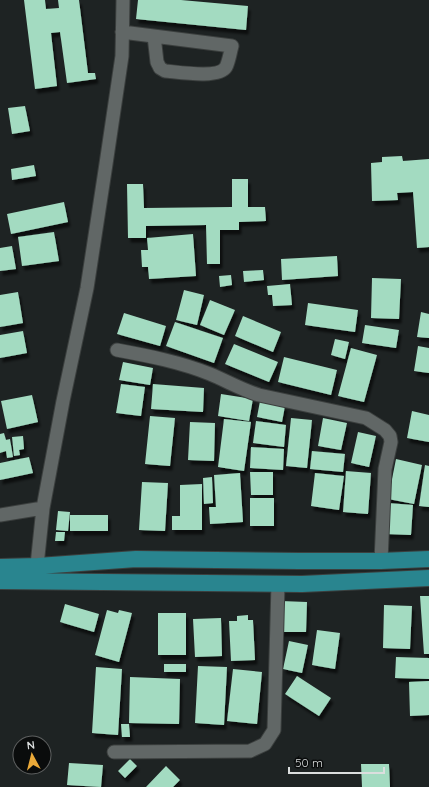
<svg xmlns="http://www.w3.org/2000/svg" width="429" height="787" viewBox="0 0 429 787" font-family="Quicksand,sans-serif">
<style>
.building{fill:#a3dbc1;filter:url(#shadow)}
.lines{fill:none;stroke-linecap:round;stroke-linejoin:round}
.minor-casing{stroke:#3b3f3e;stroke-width:15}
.major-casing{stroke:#3b3f3e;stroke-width:18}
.minor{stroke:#616766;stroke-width:13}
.major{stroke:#29858f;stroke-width:16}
</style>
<defs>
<filter id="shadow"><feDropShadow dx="2.5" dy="4.5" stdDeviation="1" flood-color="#0009"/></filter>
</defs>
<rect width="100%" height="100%" fill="#1e2323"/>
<!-- building -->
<path class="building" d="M24 0H45L46 9 59 8 58 0H79L88 73H95L96 79 67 83 60 32 51 33 57 86 35 89Z
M138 0H181L248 6 246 30 136 19Z
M25 106 30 131 12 134 8 108Z
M402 156 403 161 429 159V247L417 248 413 192 397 193 398 200 372 201 371 163 382 162V157Z
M34 165 36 176 12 180 11 169Z
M232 179H248V207H265L266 221 239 222V230H220V264H207L206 225 146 226V238H128L127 184H143L144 208 232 207Z
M64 202 68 222 11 234 7 214Z
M54 232 59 261 22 266 18 237Z
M193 234 196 276 149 279 148 267H142L141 250H148L147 238Z
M12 246 16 269 0 271V248Z
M337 256 338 276 282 280 281 259Z
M263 270 264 280 244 282 243 271Z
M231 275 232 285 220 287 219 276Z
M372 278 401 279 399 319 371 318Z
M290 284 292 305 273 306 272 295H268L267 286Z
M184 290 204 295 197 325 176 320Z
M18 292 23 323 0 327V295Z
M210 300 235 310 224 335 200 325Z
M308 303 358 310 355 332 305 325Z
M421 312 429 314V338L417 337Z
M124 313 166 326 160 346 117 334Z
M243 316 281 332 273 352 235 336Z
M175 322 223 338 214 363 166 346Z
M365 325 399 330 396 348 362 343Z
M23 331 27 353 0 358V335Z
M335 339 349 342 345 359 331 355Z
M234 344 278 362 269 382 225 364Z
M418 346 429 348V373L414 371Z
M351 348 377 355 364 402 338 396Z
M284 357 337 370 331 395 278 382Z
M123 362 153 368 150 385 119 380Z
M121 384 145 387 141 416 116 413Z
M153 384 204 388 203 412 151 409Z
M221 394 253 399 249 421 218 416Z
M32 395 38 422 7 429 1 401Z
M260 401 285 406 282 422 257 417Z
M412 411 429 415V442L407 438Z
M150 416 175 418 170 466 145 464Z
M291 418 312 420 307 468 286 466Z
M323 418 347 423 341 450 318 446Z
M224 419 251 422 244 471 218 467Z
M256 421 286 425 284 447 253 443Z
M190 422 215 423 214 461 188 460Z
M358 432 376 436 369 467 351 463Z
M4 433 6 440 10 439 13 457 7 458 6 451 0 453V434Z
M23 436 24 449 19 450 20 455 14 456 12 437Z
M251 447 284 449 283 470 250 468Z
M312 451 345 454 343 472 310 469Z
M29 457 33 473 0 480V463Z
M396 459 422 465 414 504 388 499Z
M425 465 429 466V507L419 506Z
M346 471 371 473 368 514 343 512Z
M250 472H273V495H251Z
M240 473 243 522 210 524 209 507H216L214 475Z
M315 473 344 476 339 510 311 506Z
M212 477 213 503 204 504 203 478Z
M142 482 168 483 165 531 139 530Z
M202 484V530H172V516H180V485Z
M250 498H274V526H250Z
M388 503 413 505 411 535 386 534Z
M58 511 70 512 68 531 56 530Z
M70 515H108V531H70Z
M56 532H65L64 541H55Z
M420 596H429V654H424Z
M281 601 307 602 306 632H280Z
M65 604 99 614 94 632 60 622Z
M384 605 412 606 410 649 383 648Z
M107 610 118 613 119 610 132 613 119 662 95 655Z
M158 613H186V655H158Z
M248 615V620H253L255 660 231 661 229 621H237V616Z
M221 618 222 656 195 657 193 619Z
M317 630 340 633 335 669 312 665Z
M289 641 308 645 302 673 283 669Z
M396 657 429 658V679L395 678Z
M164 664H186V672H164Z
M198 666 227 667 224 725 195 723Z
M96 667 122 669 118 735 92 733Z
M233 669 262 672 257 724 227 721Z
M297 676 331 698 319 716 285 694Z
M130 677 180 679 179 724 129 723Z
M429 681V715L410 716 409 682Z
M121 724H129L130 737H122Z
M130 759 137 766 125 778 118 771Z
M69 763 103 765 101 787 67 785Z
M361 764H389L390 787H362Z
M166 766 180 780 173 787H146Z"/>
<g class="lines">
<defs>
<path id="minor" d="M122 32 232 46C230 53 229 61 226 67 219 79 178 72 165 71L160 68 157 62 154 36
M117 350C149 356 180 362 210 374 227 381 242 390 259 395L366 418 385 430 390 436 391 442 385 469 381 561
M0 515 43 508
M36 575 43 508 63 401 87 288 106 164 122 56 123 0
M114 752 250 751 265 744 274 730 278 584"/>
<path id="major" d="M0 567 38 566 136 559 299 561H381L429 559
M0 581 302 584 429 578"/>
</defs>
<!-- minor casing -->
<use href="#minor" class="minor-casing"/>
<!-- major casing -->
<use href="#major" class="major-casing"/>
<!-- minor -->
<use href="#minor" class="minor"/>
<!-- major -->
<use href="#major" class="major"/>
</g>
<!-- north arrow -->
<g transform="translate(32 755) rotate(353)"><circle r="19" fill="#0a0c0c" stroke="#5e6060"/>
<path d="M0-3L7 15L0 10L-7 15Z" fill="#ebaa39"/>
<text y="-6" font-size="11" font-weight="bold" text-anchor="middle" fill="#dbdede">N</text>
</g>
<!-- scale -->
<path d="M289 767v6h95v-6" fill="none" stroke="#dbdede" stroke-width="2"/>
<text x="295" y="767" font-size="12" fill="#dbdede" stroke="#0a0c0c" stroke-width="3" paint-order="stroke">50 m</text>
</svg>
